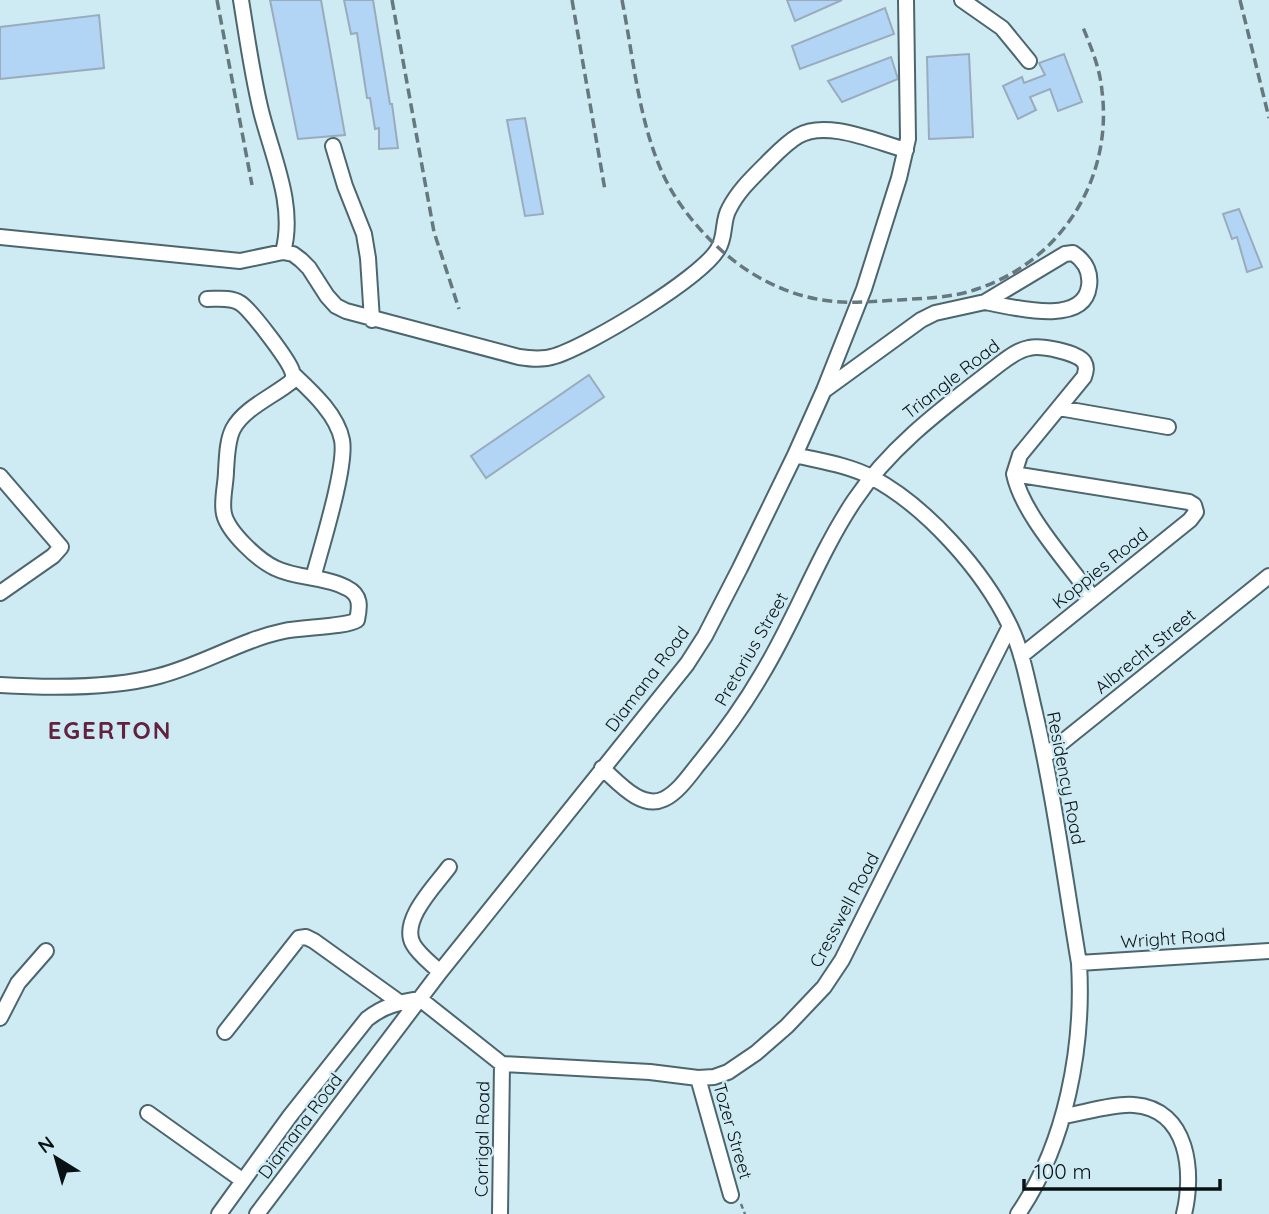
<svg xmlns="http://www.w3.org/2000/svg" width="1269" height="1214" viewBox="0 0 1269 1214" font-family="Quicksand,sans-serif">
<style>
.building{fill:#b2d5f6;stroke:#99abbc;stroke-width:2}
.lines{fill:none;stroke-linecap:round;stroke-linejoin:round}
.minor-casing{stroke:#4d666e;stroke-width:18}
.path{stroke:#65787d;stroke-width:2.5;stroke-dasharray:5 3.5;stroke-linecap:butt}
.minor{stroke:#fff;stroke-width:14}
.rail{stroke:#66787e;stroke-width:3.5;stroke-dasharray:10 5;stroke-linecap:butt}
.labels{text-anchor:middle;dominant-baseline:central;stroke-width:5;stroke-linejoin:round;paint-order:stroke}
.street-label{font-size:18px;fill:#081215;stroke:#ceeaf3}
.district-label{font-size:24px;font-weight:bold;letter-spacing:2px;fill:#62213f;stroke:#ceeaf3}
</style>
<rect width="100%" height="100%" fill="#ceeaf3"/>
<!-- building -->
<path class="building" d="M270 0H321L345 135 298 139Z
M344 0H373L390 104H392L398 148 379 149V128L375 129 370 98H367L357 33 351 34Z
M787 0H842L795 21Z
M885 8 894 34 800 69 792 46Z
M99 15 104 68 0 79V27Z
M969 54 973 137 929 139 927 57Z
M1064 54 1082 102 1058 111 1050 89 1030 97 1036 110 1018 119 1003 86 1022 77 1024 83 1045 75 1039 63Z
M891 57 898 79 842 102 828 81Z
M525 118 543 214 525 216 507 120Z
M1239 209 1262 267 1247 272 1237 237 1232 239 1223 214Z
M589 375 604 397 486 478 471 456Z"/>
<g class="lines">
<defs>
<path id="minor" d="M241 0C247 37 252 74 261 111 272 156 296 205 283 252
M962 0 1002 28 1029 61
M333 146 345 186 364 234 368 258 372 320
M0 237 240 261 283 252 293 254 301 260 309 268 327 296 336 306 346 311 519 357C532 359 543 360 555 356 590 345 701 278 718 249 726 237 722 221 729 209 738 191 752 178 766 164 776 154 786 143 798 136 826 119 876 142 906 150
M293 374C311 391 337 414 342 440 347 466 321 548 313 578
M826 389 921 320 935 313 985 302 1065 254 1073 253C1085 261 1091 272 1089 286 1084 327 1012 307 985 302
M1059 408 1168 427
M795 455C820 461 848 465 871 477 926 506 983 570 1010 626 1023 653 1028 684 1035 713 1054 795 1065 880 1079 963 1084 1047 1066 1144 1018 1214
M1014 474C1022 514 1069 564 1093 598
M0 476 61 547 53 556 0 593
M0 685C50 688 111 689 159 676 202 665 241 640 284 631 302 627 346 627 357 620 360 606 361 595 347 588 325 576 297 579 275 568 258 560 228 532 224 514 221 501 226 484 226 471 227 457 227 441 233 429 244 408 274 396 292 381 293 375 294 376 292 371 288 359 250 309 240 303 231 297 218 299 207 299
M1045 756 1269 576
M602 768C618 782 641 810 664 799 679 792 691 773 701 761 723 734 744 705 762 674 796 618 818 555 854 501 892 444 947 405 1001 363 1009 357 1018 350 1029 348 1040 345 1077 352 1084 362 1087 367 1086 371 1084 377L1020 455 1014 474 1189 502 1194 505 1196 512 1190 520 1021 656
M1079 963 1269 951
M440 972C432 964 419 955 413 944 400 920 436 885 449 867
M0 1018 18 983 46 951
M225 1032 299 938 306 937 314 941 399 1002
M698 1078 731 1195
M148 1113 242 1180
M1064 1116C1083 1113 1116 1103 1134 1105 1189 1109 1194 1173 1184 1214
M219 1214 290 1116 367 1019C383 1006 400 1002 420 999L502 1064 650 1072 698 1078 714 1077 728 1072 756 1053 787 1026 824 987 842 960 1010 626
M257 1214 440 972 687 664 705 636 740 568 795 455 824 390 864 289 899 178 908 139 906 0
M500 1214 502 1064"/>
</defs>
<!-- minor casing -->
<use href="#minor" class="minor-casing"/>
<!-- path -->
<path class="path" d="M741 1204 745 1214"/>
<!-- minor -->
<use href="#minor" class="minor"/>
<!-- rail -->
<path class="rail" d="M217 0 252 185
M392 0 434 232 459 309
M572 0 605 190
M622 0C635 65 640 142 676 198 711 251 766 294 830 301 853 304 876 301 899 300 925 298 952 298 977 289 1061 261 1113 179 1102 91 1100 68 1091 47 1082 25
M1240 0 1269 118"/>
</g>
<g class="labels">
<!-- street labels -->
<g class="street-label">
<text transform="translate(951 379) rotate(-38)">Triangle Road</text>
<text transform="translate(1100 568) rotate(-39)">Koppies Road</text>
<text transform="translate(751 649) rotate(-60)">Pretorius Street</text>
<text transform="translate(1145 651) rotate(-39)">Albrecht Street</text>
<text transform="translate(647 679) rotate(-53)">Diamana Road</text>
<text transform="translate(1066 778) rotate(79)">Residency Road</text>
<text transform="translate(844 910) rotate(-62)">Cresswell Road</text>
<text transform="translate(1173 938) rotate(-4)">Wright Road</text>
<text transform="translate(300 1126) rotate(-53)">Diamana Road</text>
<text transform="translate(733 1131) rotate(74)">Tozer Street</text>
<text transform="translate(482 1139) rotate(-89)">Corrigal Road</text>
</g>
<!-- district labels -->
<g class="district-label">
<text x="110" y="730">EGERTON</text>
</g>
</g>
<!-- north arrow -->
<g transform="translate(56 1158) rotate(323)" stroke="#ceeaf3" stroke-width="5" paint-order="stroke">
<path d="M0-5L12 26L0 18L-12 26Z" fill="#081215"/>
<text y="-10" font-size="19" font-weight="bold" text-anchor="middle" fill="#081215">N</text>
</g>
<!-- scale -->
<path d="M1024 1179v10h196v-10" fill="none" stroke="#081215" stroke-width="3.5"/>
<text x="1034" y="1179" font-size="21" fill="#081215" stroke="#ceeaf3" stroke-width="5" paint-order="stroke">100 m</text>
</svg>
